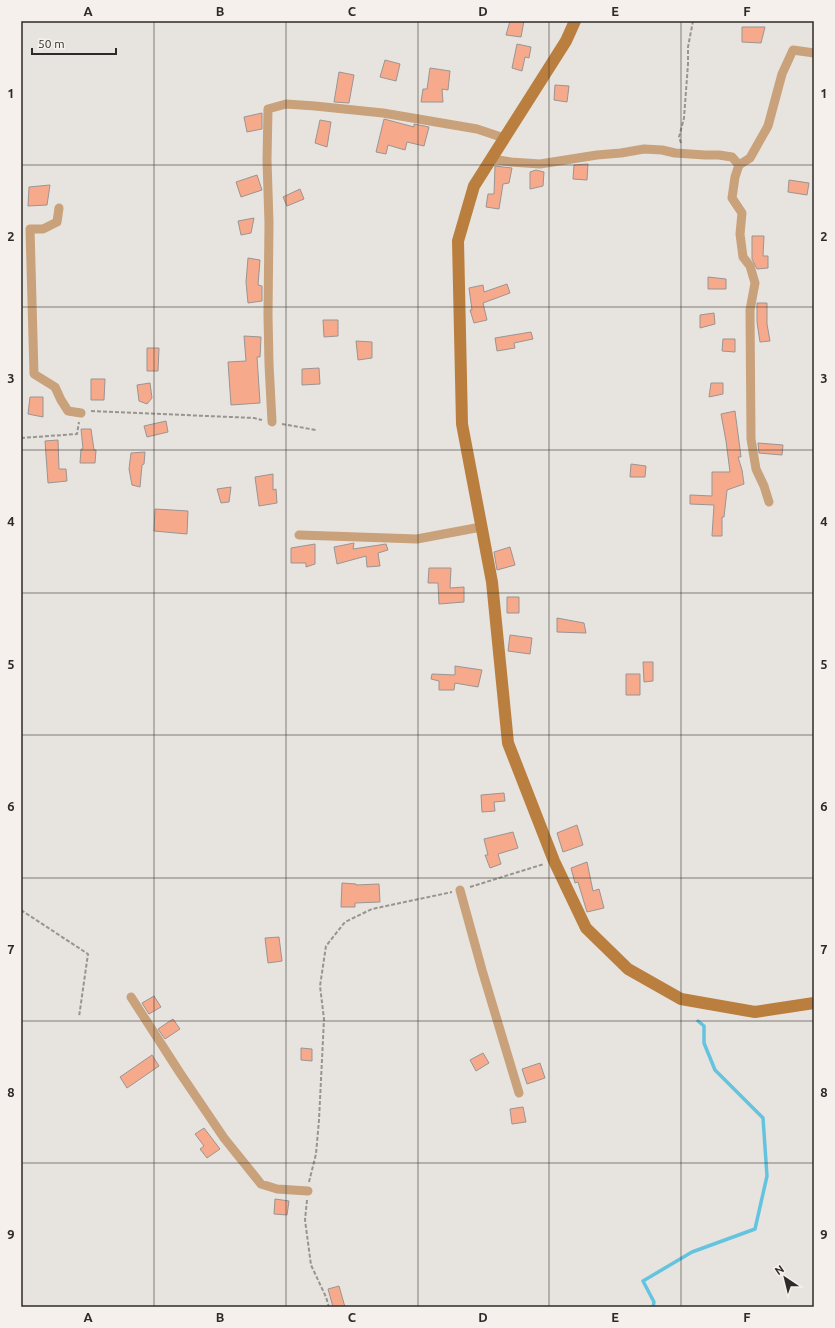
<svg xmlns="http://www.w3.org/2000/svg" width="835" height="1328" viewBox="0 0 835 1328" font-family="Ubuntu,sans-serif">
<style>
.lines{fill:none;stroke-linecap:round;stroke-linejoin:round}
.stream{stroke:#64c4e0;stroke-width:3.5}
.building{fill:#f6aa8b;stroke:#9b9492}
.path{stroke:#989591;stroke-width:2;stroke-dasharray:4 2;stroke-linecap:butt}
.street{stroke:#c9a17a;stroke-width:9}
.secondary{stroke:#ba7f3f;stroke-width:12}
.grid{fill:none;stroke:#2d2b29;stroke-width:1;stroke-opacity:0.55}
.neatline{fill:none;stroke:#2d2b29;stroke-width:1.5}
.grid-label{font-size:13px;text-anchor:middle;font-weight:bold;fill:#2d2b29}
</style>
<rect width="100%" height="100%" fill="#e7e3de"/>
<g class="lines">
<!-- stream -->
<path class="stream" d="M653 1307 654 1302 643 1281 692 1252 755 1229 767 1176 763 1118 715 1070 704 1043V1026L698 1021"/>
</g>
<!-- building -->
<path class="building" d="M510 21H524L521 37 506 35Z
M742 27H765L761 43 742 42Z
M517 44 531 47 529 58 525 57 522 71 512 68Z
M385 60 400 64 396 81 380 77Z
M430 68 450 71 448 90 442 89 443 102H421L423 89H427Z
M339 72 354 75 349 103 334 102Z
M555 85 569 86 567 102 554 100Z
M262 113V129L247 132 244 117Z
M384 119 414 127V124L429 127 424 146 407 142 405 150 388 145 386 154 376 152Z
M320 120 331 122 327 147 315 143Z
M588 164 587 180 573 179 574 165Z
M495 166 512 168 509 183 503 184 499 209 486 207 488 194H494Z
M536 170 544 172 543 186 530 189V172Z
M257 175 262 190 241 197 236 182Z
M789 180 809 183 807 195 788 192Z
M50 185 47 205 28 206 29 187Z
M300 189 304 199 287 206 283 197Z
M254 218 251 233 241 235 238 221Z
M752 236H764L763 256H768V268L757 269 752 259Z
M248 258 260 260 258 285 262 286V301L248 303 246 282Z
M708 277 726 279V289H708Z
M507 284 510 293 483 303 487 320 474 323 470 310H472L469 288 483 285 484 292Z
M757 303H767V324L770 341 760 342 757 322Z
M714 313 715 324 700 328V315Z
M323 320H338V336L324 337Z
M531 332 533 339 514 343 515 348 497 351 495 338Z
M244 336 261 337 260 357H257L260 403 231 405 228 362 246 361Z
M723 339H735V352L722 351Z
M356 341 372 342V358L358 360Z
M147 348H159L158 371H147Z
M319 368 320 384 302 385V369Z
M91 379H105L104 400H91Z
M150 383 152 398 147 404 139 401 137 385Z
M711 383H723V394L709 397Z
M30 397H43V417L28 414Z
M735 411 741 457H738L742 470 744 484 727 490 724 517H722V536H712L714 505 690 504V495L712 496V472H730L726 441 721 414Z
M166 421 168 432 147 437 144 426Z
M81 429H91L94 450H96L95 463H80L81 449H83Z
M58 440 59 469H66L67 481 48 483 45 441Z
M758 443 783 445 782 455 759 453Z
M145 452 144 464 142 465 140 487 132 485 129 469 131 453Z
M631 464 646 466 645 477H630Z
M273 474V490L276 489 277 503 259 506 255 477Z
M231 487 229 502 221 503 217 489Z
M155 509 188 511 187 534 154 531Z
M354 543 353 549 386 544 388 550 378 553 380 566 367 567 366 556 337 564 334 547Z
M315 544V564L306 567V563H291V548Z
M510 547 515 565 497 570 494 552Z
M429 568H451L450 588 464 587V602L439 604 438 583H428Z
M507 597H519V613H507Z
M557 618 584 623 586 633 557 632Z
M510 635 532 638 530 654 508 651Z
M643 662H653V681L644 682Z
M455 666 482 670 478 687 455 683 454 690H439V681L431 679 432 674 455 675Z
M626 674H640V695H626Z
M504 793 505 801 494 802 495 811 482 812 481 795Z
M577 825 583 845 563 852 557 833Z
M513 832 518 848 498 854 501 864 490 868 485 855H488L484 839Z
M587 862 593 891 599 889 604 908 587 912 578 882 575 883 571 868Z
M342 883 356 884V885L379 884 380 902 355 903V907H341Z
M279 937 282 961 268 963 265 938Z
M154 996 161 1007 149 1014 142 1003Z
M173 1019 180 1029 165 1039 158 1029Z
M301 1048 312 1049V1061L301 1060Z
M483 1053 489 1063 476 1071 470 1060Z
M152 1055 159 1066 127 1088 120 1077Z
M540 1063 545 1078 527 1084 522 1069Z
M523 1107 526 1122 512 1124 510 1109Z
M204 1128 220 1149 207 1158 200 1149 204 1146 195 1134Z
M275 1199 289 1201 287 1215 274 1214Z
M339 1286 345 1307H333L328 1289Z"/>
<g class="lines">
<!-- path -->
<path class="path" d="M681 143 679 137 684 118 688 64V47L693 21
M91 411 254 418 262 420
M282 424 316 430
M21 438 77 434 79 422
M470 887 544 864
M21 910 88 954 79 1017
M309 1182 316 1154 319 1120 324 1019 320 986 326 946 345 922 372 909 452 892
M307 1200 305 1220 311 1265 326 1297 329 1307"/>
<!-- street -->
<path class="street" d="M492 159 511 162 540 164 597 155 621 153 644 149 662 150 675 153 705 155H719L732 157 739 165 735 177 732 198 742 213 740 234 743 257 750 266 755 283 750 310 751 439 756 469 764 486 769 502
M739 165 750 158 768 126 782 74 793 50 814 53
M59 208 57 222 43 229H30L34 374 55 387 61 400 68 411 81 413
M272 422 269 364 268 315 269 223 267 160 268 109 286 104 315 106 383 113 477 129 504 138
M299 535 417 539 481 527
M460 890 482 970 519 1093
M131 997 180 1073 224 1138 261 1184 277 1189 308 1191"/>
<!-- secondary -->
<path class="secondary" d="M575 21 566 41 474 186 458 241 462 424 492 582 508 743 554 861 586 928 628 969 681 999 755 1012 814 1003"/>
</g>
<!-- grid -->
<path class="grid" d="M154 21V1307M286 21V1307M418 21V1307M549 21V1307M681 21V1307M21 165H814M21 307H814M21 450H814M21 593H814M21 735H814M21 878H814M21 1021H814M21 1163H814"/>
<!-- border -->
<rect width="835" height="1328" fill="none" stroke="#f5f0eb" stroke-width="44"/>
<!-- north arrow -->
<g transform="translate(785 1278) rotate(325)" stroke="#f5f0eb" stroke-width="3" paint-order="stroke">
<path d="M0-3L7 15L0 10L-7 15Z" fill="#2d2b29"/>
<text y="-6" font-size="11" font-weight="bold" text-anchor="middle" fill="#2d2b29">N</text>
</g>
<!-- scale -->
<path d="M32 48v6h84v-6" fill="none" stroke="#2d2b29" stroke-width="2"/>
<text x="38" y="48" font-size="12" fill="#2d2b29" stroke="#f5f0eb" stroke-width="3" paint-order="stroke">50 m</text>
<rect x="22" y="22" width="791" height="1284" class="neatline"/>
<g class="grid-label">
<text x="88" y="16">A</text>
<text x="220" y="16">B</text>
<text x="352" y="16">C</text>
<text x="483" y="16">D</text>
<text x="615" y="16">E</text>
<text x="747" y="16">F</text>
<text x="11" y="98">1</text>
<text x="824" y="98">1</text>
<text x="11" y="241">2</text>
<text x="824" y="241">2</text>
<text x="11" y="383">3</text>
<text x="824" y="383">3</text>
<text x="11" y="526">4</text>
<text x="824" y="526">4</text>
<text x="11" y="669">5</text>
<text x="824" y="669">5</text>
<text x="11" y="811">6</text>
<text x="824" y="811">6</text>
<text x="11" y="954">7</text>
<text x="824" y="954">7</text>
<text x="11" y="1097">8</text>
<text x="824" y="1097">8</text>
<text x="11" y="1239">9</text>
<text x="824" y="1239">9</text>
<text x="88" y="1322">A</text>
<text x="220" y="1322">B</text>
<text x="352" y="1322">C</text>
<text x="483" y="1322">D</text>
<text x="615" y="1322">E</text>
<text x="747" y="1322">F</text>
</g>
</svg>
